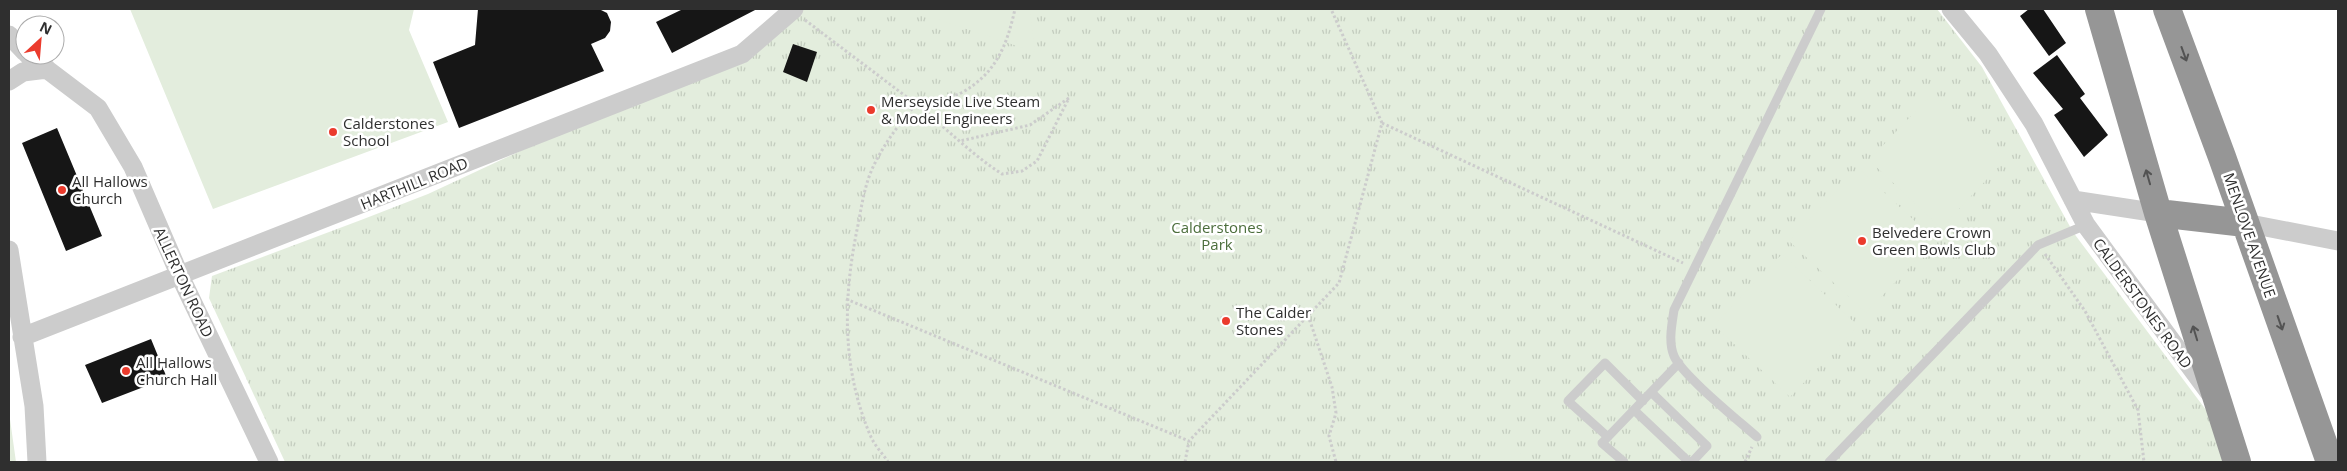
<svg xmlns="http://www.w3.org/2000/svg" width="2347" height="471" viewBox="0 0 2347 471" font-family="'Open Sans',sans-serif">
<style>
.park{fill:url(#park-tufts)}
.garden{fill:#e3eddd}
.building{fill:#161616}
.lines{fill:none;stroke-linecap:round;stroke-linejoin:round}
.path{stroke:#ccc;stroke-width:3;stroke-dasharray:2.5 2.5;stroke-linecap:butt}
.lane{stroke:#ccc;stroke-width:9}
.street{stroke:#ccc;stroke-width:19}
.highway{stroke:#969696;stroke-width:28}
.oneway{stroke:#535353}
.poi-dot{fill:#eb3b2d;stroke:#fff;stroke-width:2}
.labels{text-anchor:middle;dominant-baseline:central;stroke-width:5;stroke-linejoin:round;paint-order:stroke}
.poi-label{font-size:15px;fill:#2f2f2f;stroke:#fff;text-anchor:start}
.street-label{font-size:15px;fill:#2f2f2f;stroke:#fff}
.park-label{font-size:15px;fill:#4b6d3b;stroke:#fff}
</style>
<defs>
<pattern id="park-tufts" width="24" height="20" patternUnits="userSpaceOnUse" patternTransform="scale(1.25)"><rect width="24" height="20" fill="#e3eddd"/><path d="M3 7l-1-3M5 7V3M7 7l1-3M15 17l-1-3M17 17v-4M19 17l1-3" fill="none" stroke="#c3ccbe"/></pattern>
</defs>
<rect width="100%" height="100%" fill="#fff"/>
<!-- park -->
<path class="park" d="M803 9H1937L1982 67 2073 232 2209 414 2225 462H285L209 298 212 276 361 220 428 194 533 145 743 63Z"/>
<!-- garden -->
<path class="garden" d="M130 9H414L409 30 448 122 213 209Z
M907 9H1036L1030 12 1035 52Z
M1933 93 2005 160 1941 228 1869 160Z
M1858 168 1935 240 1866 313 1789 241Z
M1782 254 1858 326 1790 397 1714 325Z
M9 412 16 462H9Z
M1510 444 1529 462H1493Z"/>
<!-- building -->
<path class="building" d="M478 9H599L607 13 611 22 610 31 605 38 591 44 604 71 459 128 433 62 475 45Z
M683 9H757L672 53 656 22Z
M2029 9H2043L2066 43 2049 56 2020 16Z
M793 44 817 52 807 82 783 72Z
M2057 55 2085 94 2080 98 2108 135 2084 157 2054 115 2063 109 2033 73Z
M57 128 102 236 66 251 22 143Z
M151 339 167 378 102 403 85 365Z"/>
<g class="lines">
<!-- path -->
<path class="path" d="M805 20 916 104C900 123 886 141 875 163 865 182 862 204 858 225 843 296 841 368 871 437 875 446 883 454 888 462
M916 103C930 100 949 99 961 93 996 74 1007 45 1015 9
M916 104C945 127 971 154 1002 174L1022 171 1037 161 1069 98 1030 125 960 141
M1382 123 1683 263
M2045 254 2085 311 2138 410 2144 462
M846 299 1189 441
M1308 315 1332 387 1336 413 1329 436 1336 462
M1185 462 1189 441 1339 283 1382 123 1331 9
M1745 462 1752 447"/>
<!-- lane -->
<path class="lane" d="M1651 392 1707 446 1692 462
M1634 410 1689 462
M1608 437 1568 401 1605 363 1643 401
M1757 437C1739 421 1682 375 1674 356 1668 342 1672 324 1674 310L1821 9
M1624 462 1602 443 1679 363
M1829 462 2038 245 2086 225"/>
<!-- street -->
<path class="street" d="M1951 9 1988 54 2034 124 2086 225 2209 392
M9 35 25 52
M28 55 98 108 133 167 180 276 269 462
M9 81 23 72 47 69
M2073 200 2158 213
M2245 223 2338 241
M9 250 34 406 37 462
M22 337 742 54 794 9"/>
<!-- highway -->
<path class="highway" d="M2099 9 2158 213 2237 462
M2167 9 2222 157 2330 462
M2158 213 2245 223"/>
</g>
<!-- one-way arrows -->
<defs><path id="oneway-shaft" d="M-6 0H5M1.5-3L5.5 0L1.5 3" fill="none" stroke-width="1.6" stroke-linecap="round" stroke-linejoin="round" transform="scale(1.25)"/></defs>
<g class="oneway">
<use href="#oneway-shaft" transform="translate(2184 54) rotate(70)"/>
<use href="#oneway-shaft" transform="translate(2148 177) rotate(-106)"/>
<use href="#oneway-shaft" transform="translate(2280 323) rotate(71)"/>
<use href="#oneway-shaft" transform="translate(2195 333) rotate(-107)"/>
</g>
<!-- markers -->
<g class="poi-dot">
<circle cx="871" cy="110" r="5"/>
<circle cx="333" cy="132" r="5"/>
<circle cx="62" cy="190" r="5"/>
<circle cx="1862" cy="241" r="5"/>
<circle cx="1226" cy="321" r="5"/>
<circle cx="126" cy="371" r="5"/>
</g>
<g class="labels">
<!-- poi labels -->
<g class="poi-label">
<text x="881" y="101">Merseyside Live Steam<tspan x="881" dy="17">&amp; Model Engineers</tspan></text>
<text x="343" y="123">Calderstones<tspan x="343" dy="17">School</tspan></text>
<text x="72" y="181">All Hallows<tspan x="72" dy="17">Church</tspan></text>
<text x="1872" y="232">Belvedere Crown<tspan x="1872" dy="17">Green Bowls Club</tspan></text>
<text x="1236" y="312">The Calder<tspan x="1236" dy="17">Stones</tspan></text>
<text x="136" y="362">All Hallows<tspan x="136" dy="17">Church Hall</tspan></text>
</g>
<!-- street labels -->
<g class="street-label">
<text transform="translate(414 183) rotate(-22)">HARTHILL ROAD</text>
<text transform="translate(2250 235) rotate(71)">MENLOVE AVENUE</text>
<text transform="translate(184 282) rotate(65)">ALLERTON ROAD</text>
<text transform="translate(2143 303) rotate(54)">CALDERSTONES ROAD</text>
</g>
<!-- park labels -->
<g class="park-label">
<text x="1217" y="227">Calderstones<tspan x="1217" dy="17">Park</tspan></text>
</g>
</g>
<!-- border -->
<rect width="2347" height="471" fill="none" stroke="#2f2f2f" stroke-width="20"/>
<!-- north arrow -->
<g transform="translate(40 40) rotate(26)"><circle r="24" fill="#ffffff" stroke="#acacac"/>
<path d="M0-4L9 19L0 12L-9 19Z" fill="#eb3b2d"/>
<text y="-8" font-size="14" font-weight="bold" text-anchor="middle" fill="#2f2f2f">N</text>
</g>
</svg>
